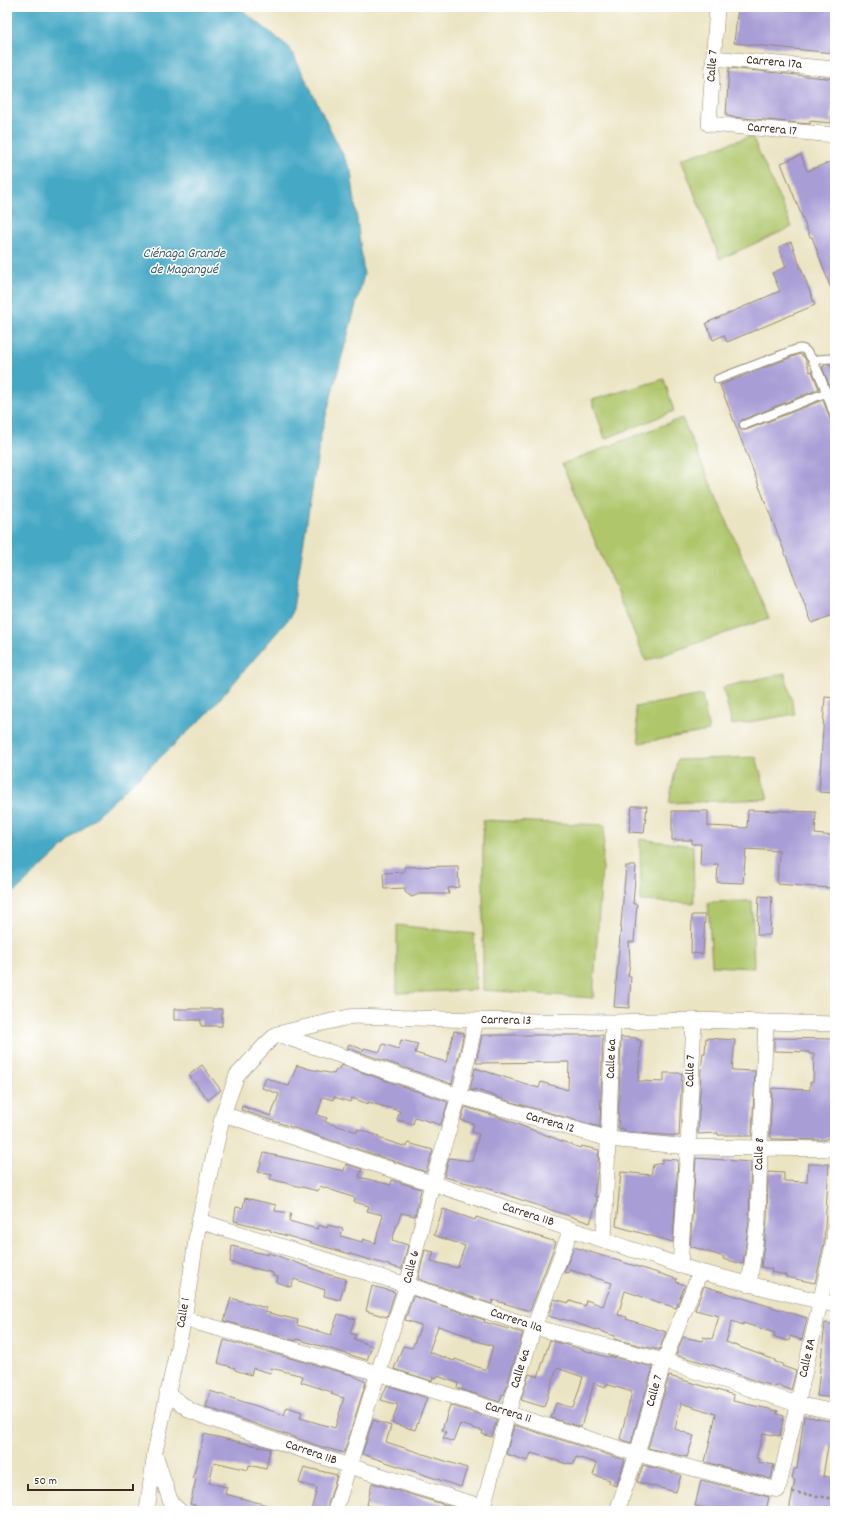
<svg xmlns="http://www.w3.org/2000/svg" width="842" height="1518" viewBox="0 0 842 1518" font-family="Dekko,sans-serif">
<style>
.green{fill:#afc66b;stroke:#757844}
.water{fill:#45a8c5;stroke:#406972}
.building{fill:#a99dd6;fill-rule:evenodd}
.lines{fill:none;stroke-linecap:round;stroke-linejoin:round}
.service-casing{stroke:#938770;stroke-width:10}
.minor-casing{stroke:#938770;stroke-width:16}
.path{stroke:#938770;stroke-width:2.5;stroke-dasharray:3 3;stroke-linecap:butt}
.service{stroke:#fff;stroke-width:8}
.minor{stroke:#fff;stroke-width:15}
.labels{text-anchor:middle;dominant-baseline:central;stroke-width:3;stroke-linejoin:round;paint-order:stroke}
.street-label{font-size:13px;fill:#3b2a1e;stroke:#fff}
.water-label{font-size:14px;font-style:italic;fill:#406369;stroke:#fff}
</style>
<rect width="100%" height="100%" fill="#fff"/>
<filter id="ink" filterUnits="userSpaceOnUse"><feTurbulence type="fractalNoise" baseFrequency=".025" numOctaves="2"/><feDisplacementMap in="SourceGraphic" scale="8" xChannelSelector="R" yChannelSelector="G"/><feConvolveMatrix kernelMatrix="1 2 1 2 8 2 1 2 1" color-interpolation-filters="sRGB"/></filter>
<filter id="wash" filterUnits="userSpaceOnUse"><feTurbulence type="fractalNoise" baseFrequency=".012" numOctaves="4" result="noise"/><feDisplacementMap in="SourceGraphic" scale="16" xChannelSelector="R" yChannelSelector="G"/><feGaussianBlur stdDeviation="0.9" result="paint"/><feColorMatrix in="noise" values="0 0 0 0 0 0 0 0 0 0 0 0 0 0 0 0 0 1.4 0 .05"/><feComposite in="paint" operator="in"/></filter>
<g filter="url(#wash)">
<rect width="100%" height="100%" fill="#ebe4c3"/>
<!-- green -->
<path class="green" d="M752 136 792 227 720 259 681 159Z
M664 379 674 411 605 439 592 400Z
M682 418 769 618 646 661 562 464Z
M785 673 795 714 732 725 723 687Z
M702 695 709 731 639 743 635 707Z
M756 757 768 799 669 803 677 760Z
M483 820 605 825 593 998 483 990Z
M640 839 693 846 694 903 641 901Z
M752 901 754 968 712 966 708 902Z
M397 925 474 934 476 990 397 993Z"/>
<!-- water -->
<path class="water" d="M7 7H238L290 48 351 171 364 275 321 434 292 615 206 715 7 899Z"/>
<g id="blocks">
<!-- building -->
<path class="building" d="M738 7 835 8V47H833V53L734 43Z
M729 68 835 79 831 123 810 121V124L732 117 726 115Z
M801 155 807 171 830 162 835 170V297H834L812 237H810L781 163Z
M791 242 815 305 727 342 724 335 713 340 706 323 780 291 772 273 786 267 779 247Z
M800 354 805 358 810 372 812 371 819 389 742 420 739 425 741 430H746L823 400 830 419 835 422V614L812 623 720 385Z
M831 364H835V400L822 367Z
M825 697 835 698V793L819 792Z
M632 806H647L644 833 629 832Z
M748 810 816 812 815 834 833 836 830 888 777 884 779 851 746 849 743 883 717 882 718 864 700 865 701 844H692V840H672V811H708V826L747 828Z
M458 866 459 887 448 888 449 894H419L412 897 405 892V888L384 889 383 873 404 872V867Z
M626 866H636L633 904H637L634 942H629L630 963 628 976H631L629 1008 614 1007Z
M759 896 772 897 770 935H757Z
M692 915H705L703 954 691 953Z
M174 1009H222V1026H201V1020H174Z
M454 1031 464 1033 452 1084 347 1048 349 1044 364 1050V1048L380 1052 383 1044 399 1049 401 1040 418 1044 415 1053 446 1062Z
M482 1035H603L600 1127 511 1102 474 1089V1091L470 1090 475 1068 539 1088 541 1082 568 1090 569 1062 476 1063Z
M621 1037 637 1038V1040H641L638 1081 664 1082V1073H682L679 1136 624 1132 625 1129 618 1128Z
M706 1038 735 1040 732 1070 755 1071 752 1136H742V1135H718V1133L698 1134 701 1071 703 1053H705Z
M774 1038 834 1039 835 1059 832 1136 824 1140 772 1139 770 1136 772 1088 810 1090V1082H813L814 1054H809V1052L774 1051Z
M202 1065 221 1090 208 1100 189 1075Z
M297 1065 309 1069 334 1074 336 1070H338L341 1065 448 1102 441 1125 415 1117 413 1124 397 1120 400 1111 368 1102V1104L352 1098 350 1102 334 1097 333 1100 323 1097 317 1115 327 1118 325 1122 357 1132 358 1129 379 1136 378 1138 407 1147 408 1143 433 1150 426 1172 241 1110 242 1106 271 1116 279 1094 262 1088 266 1078 289 1086Z
M465 1107 496 1116 580 1148 581 1146 599 1150 598 1169 594 1196 597 1197V1201L590 1223 483 1187 444 1177 449 1158 472 1161 479 1134 472 1132 474 1124 461 1120Z
M264 1153 344 1171 346 1164 362 1169 359 1177 391 1185 392 1180 421 1189 415 1216 401 1213 392 1240 408 1245 402 1269 270 1231 271 1230 234 1221 236 1207 243 1208 245 1198 276 1205 275 1211 291 1213 289 1221 317 1229 318 1225 327 1228 328 1225 343 1229 341 1236 362 1242 363 1239 375 1243 383 1215 367 1211 369 1206 354 1202 355 1198 320 1186 318 1191 270 1179 272 1175 258 1172Z
M696 1158 751 1162 749 1220 743 1264 723 1259 724 1257 690 1246Z
M662 1159 678 1160 673 1242 616 1226 621 1172 651 1175 653 1165 662 1163Z
M808 1164H829L824 1243 815 1283 786 1277V1275L771 1272 772 1269 761 1267 767 1221 768 1172 784 1173V1181L807 1182Z
M443 1209 475 1220 476 1217 482 1219 556 1242 530 1311 493 1300 492 1304 418 1279 425 1250 434 1252 431 1261 457 1268 465 1246 434 1235Z
M232 1246 268 1255V1253L275 1255 330 1275 346 1279 340 1300 324 1296 325 1290 294 1279 291 1287 277 1282 278 1277 273 1276V1273L230 1262Z
M574 1247 677 1279 676 1282 685 1285 676 1308 625 1291 618 1315 627 1317 626 1319 666 1332 659 1350 614 1339 615 1336 563 1319 562 1320 548 1316 554 1299 569 1303 570 1301 585 1306 586 1300 603 1306 612 1283 570 1270 569 1273 564 1272Z
M372 1286 395 1292 387 1317 366 1311Z
M704 1286 807 1318 802 1340 790 1336 789 1341 774 1337 775 1333 743 1323V1325L732 1321 726 1342 775 1360V1362L783 1364 782 1366 796 1371 791 1390 777 1385V1387L762 1383 712 1365 676 1355 683 1337 702 1341 703 1337 712 1339 719 1316 695 1310Z
M413 1296 485 1320 484 1322 523 1333 504 1395 502 1394 500 1402 457 1388 458 1383 437 1376 436 1378 433 1377 432 1381 394 1369 403 1346 412 1348 421 1326V1325L405 1320ZM438 1326 472 1337 471 1339 493 1346 486 1370 455 1359 454 1361 429 1352Z
M231 1298 266 1308 265 1312 298 1320 297 1325 331 1335 338 1314 355 1319 350 1333 356 1335 354 1339 372 1346 367 1360 297 1339 296 1341 224 1321Z
M825 1323 835 1325V1398L817 1396Z
M224 1340 352 1375 366 1382 344 1453 319 1446 206 1407 210 1391 284 1415 287 1407 302 1412 300 1418 335 1428 344 1398 331 1394 332 1392 301 1382 303 1376 271 1368 270 1373 253 1368 251 1375 235 1370V1368L218 1363Z
M550 1340 607 1357 609 1356 653 1367 631 1443 620 1439 632 1392 606 1384V1387L594 1383 581 1427 551 1418 556 1403 573 1408 583 1377 557 1368 544 1407 521 1400 529 1374 538 1377Z
M669 1376 734 1395 733 1401 778 1411 777 1414 784 1416 780 1436 763 1433 756 1458 759 1459 758 1462 774 1465 771 1479 705 1462 716 1414 681 1403 675 1429 694 1436 687 1457 648 1448Z
M387 1385 427 1398 415 1430 392 1423 398 1405 381 1400Z
M450 1405 497 1420 492 1437 482 1434 483 1431 460 1424 453 1442 443 1438 446 1432 442 1430Z
M804 1416 835 1422V1448L828 1446 823 1476 835 1478V1511H789L795 1480 792 1479 794 1469H797Z
M373 1420 391 1426 386 1442 467 1468 461 1487 362 1454Z
M514 1425 625 1460 616 1486 609 1483 610 1480 593 1475 597 1463 576 1457 574 1464 568 1463 567 1464 531 1453 528 1461 506 1454Z
M204 1434 270 1449 266 1469 249 1465 248 1470 214 1462 209 1483 227 1487 225 1494 275 1507V1511H221L190 1504 196 1479 193 1478Z
M643 1465 681 1475 676 1492 637 1482Z
M304 1467 337 1475 326 1511H311L317 1488 299 1483Z
M701 1480 769 1497 766 1511H724L695 1506Z
M372 1483 456 1508 458 1509V1511H388L367 1505Z"/>
</g>
</g>
<g filter="url(#ink)">
<use href="#blocks" fill-opacity="0" stroke="#938770" stroke-width="1"/>
<g class="lines">
<defs>
<path id="service" d="M813 360 835 358
M718 379 797 349C801 348 803 348 806 351 817 361 829 401 835 417
M744 425 825 393"/>
<path id="minor" d="M717 7 709 124 835 135
M713 58 835 69
M277 1034 459 1096 609 1139 688 1147 835 1149
M223 1114 700 1272 835 1305
M199 1221 407 1285 534 1327 664 1361 797 1404 835 1412
M604 1240 613 1022
M680 1266 688 1147 694 1020
M749 1285 758 1221 760 1148 766 1022
M184 1319 378 1373 637 1454 778 1490 834 1241 835 1226
M167 1393 191 1411 211 1419 349 1466 483 1507
M156 1457 171 1503 180 1511
M147 1511 155 1452 184 1319 199 1221 223 1114 237 1075 266 1044 277 1034 353 1016 476 1020 613 1022 694 1020 835 1024
M335 1511 378 1373 407 1285 432 1184 459 1096 476 1020
M482 1511 508 1413 534 1327 571 1229
M617 1511 637 1454 664 1361 700 1272"/>
</defs>
<!-- service casing -->
<use href="#service" class="service-casing"/>
<!-- minor casing -->
<use href="#minor" class="minor-casing"/>
<!-- path -->
<path class="path" d="M792 1492 835 1499"/>
<!-- service -->
<use href="#service" class="service"/>
<!-- minor -->
<use href="#minor" class="minor"/>
</g>
</g>
<g class="labels">
<!-- street labels -->
<g class="street-label">
<text transform="translate(774 63) rotate(5)">Carrera 17a</text>
<text transform="translate(713 66) rotate(-86)">Calle 7</text>
<text transform="translate(772 130) rotate(5)">Carrera 17</text>
<text transform="translate(506 1021) rotate(1)">Carrera 13</text>
<text transform="translate(612 1059) rotate(-88)">Calle 6a</text>
<text transform="translate(691 1071) rotate(-88)">Calle 7</text>
<text transform="translate(550 1123) rotate(16)">Carrera 12</text>
<text transform="translate(760 1154) rotate(-88)">Calle 8</text>
<text transform="translate(528 1215) rotate(18)">Carrera 11B</text>
<text transform="translate(412 1267) rotate(-76)">Calle 6</text>
<text transform="translate(184 1313) rotate(-80)">Calle 1</text>
<text transform="translate(516 1321) rotate(18)">Carrera 11a</text>
<text transform="translate(808 1358) rotate(-77)">Calle 8A</text>
<text transform="translate(521 1369) rotate(-73)">Calle 6a</text>
<text transform="translate(655 1391) rotate(-74)">Calle 7</text>
<text transform="translate(508 1413) rotate(17)">Carrera 11</text>
<text transform="translate(311 1453) rotate(19)">Carrera 11B</text>
</g>
<!-- water labels -->
<g class="water-label">
<text x="184" y="254">Ciénaga Grande<tspan x="184" dy="16">de Magangué</tspan></text>
</g>
</g>
<!-- margin -->
<rect width="842" height="1518" fill="none" stroke="#fff" stroke-width="24"/>
<!-- scale -->
<path d="M28 1484v6h105v-6" fill="none" stroke="#3b2a1e" stroke-width="2"/>
<text x="34" y="1484" font-size="12" fill="#3b2a1e" stroke="#ffffff" stroke-width="3" paint-order="stroke">50 m</text>
</svg>
